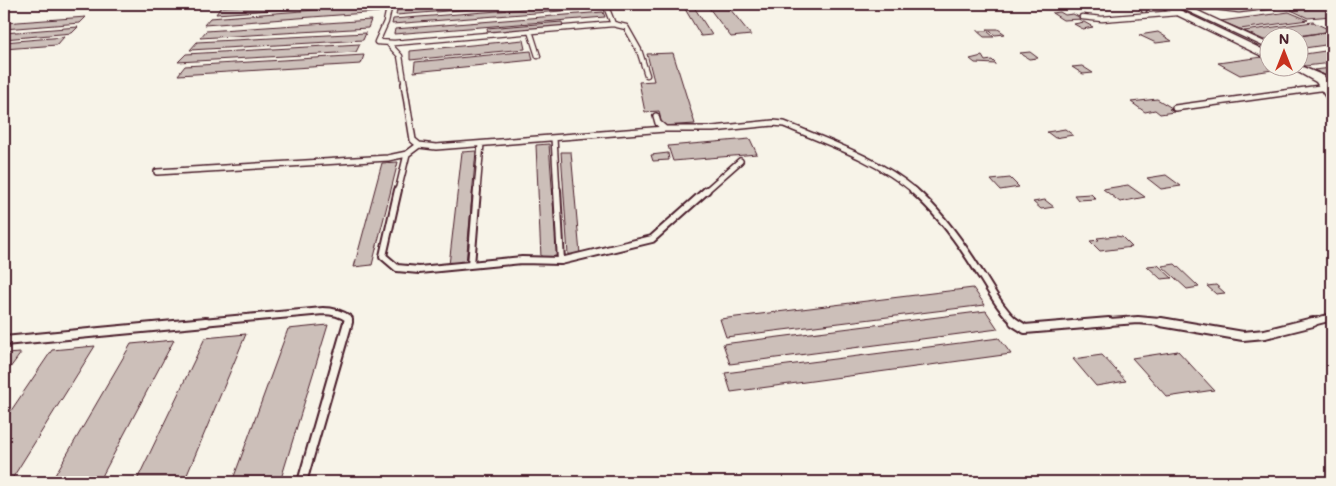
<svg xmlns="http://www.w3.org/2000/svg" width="1336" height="486" viewBox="0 0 1336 486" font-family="Mali,sans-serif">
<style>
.building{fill:#ccbfb9;stroke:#4a1f2b}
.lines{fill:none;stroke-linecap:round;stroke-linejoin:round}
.lane-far3-casing{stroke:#4a1f2b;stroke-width:7}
.lane-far2-casing{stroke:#4a1f2b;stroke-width:8}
.lane-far1-casing{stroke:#4a1f2b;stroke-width:10}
.lane-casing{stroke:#4a1f2b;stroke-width:12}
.secondary-casing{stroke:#4a1f2b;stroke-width:3}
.lane-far3{stroke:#f7f3e8;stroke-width:4.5}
.lane-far2{stroke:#f7f3e8;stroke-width:5}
.lane-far1{stroke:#f7f3e8;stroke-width:6}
.lane{stroke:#f7f3e8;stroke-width:8}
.secondary{fill:#f7f3e8;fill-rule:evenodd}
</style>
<rect width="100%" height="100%" fill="#f7f3e8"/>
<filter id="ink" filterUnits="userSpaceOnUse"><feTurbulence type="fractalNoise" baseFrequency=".02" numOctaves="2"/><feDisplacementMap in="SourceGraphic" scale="10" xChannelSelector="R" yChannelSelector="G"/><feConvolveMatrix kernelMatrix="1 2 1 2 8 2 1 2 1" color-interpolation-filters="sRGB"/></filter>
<g filter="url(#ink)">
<!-- building -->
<path class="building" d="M264 4H356L216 14 221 7Z
M477 4H537L396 15 397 10Z
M590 4H599L600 8 392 24 393 19Z
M682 4H692L712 35 701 36Z
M706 4H726L751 35 731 37Z
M1275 4H1332V6L1287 9Z
M381 5 379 12 204 25 210 18Z
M1332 7V16L1308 18 1291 10Z
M603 12 605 17 394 34 395 29Z
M1060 12 1065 15 1073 14 1083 19 1063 20 1052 13Z
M1289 12 1308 20 1240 29 1221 21Z
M86 17 80 23 4 29V23Z
M371 20 368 28 200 38 206 31Z
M562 22 563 27 488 34 487 28Z
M1084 22 1093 27 1083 29 1074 24Z
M1313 22 1332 31 1284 38H1268V40H1264L1244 31Z
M78 27 72 33 4 39V33Z
M987 29H998L1005 34 995 35Z
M977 31H987L994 37H984Z
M1332 31V44L1298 49V38H1289Z
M1158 32 1172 41 1156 43 1139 35Z
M366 33 363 40 190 50 197 42Z
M64 37 57 45 4 49V42Z
M523 40 525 49 410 60V51Z
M360 44 356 52 178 62 186 54Z
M1332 50V63L1305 66 1298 63V55Z
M531 51 533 60 414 72 415 62Z
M1030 52 1038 58 1029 59 1020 53Z
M673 53 695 124 662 126 659 111 645 112 639 82 654 81 647 54Z
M364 55 361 64 178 75 185 66Z
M982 56 985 61 992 60 996 64 975 63 970 59Z
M1262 57 1268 60V68H1285L1240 75 1218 63Z
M1082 66 1093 73 1083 74 1072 67Z
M1332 68V76H1327L1314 70Z
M1157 99 1172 108 1169 109 1174 112 1160 114 1155 110 1145 112 1131 102Z
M1065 129 1073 135 1055 138 1047 132Z
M750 139 757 154 673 161 668 146Z
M549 144 557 256 541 258 536 145Z
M476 151 466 264 449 265 462 152Z
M561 152H571L580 254 568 255Z
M668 153 669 160 653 161 651 155Z
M398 162 372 265 354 267 382 163Z
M1166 175 1181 186 1161 189 1147 178Z
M1010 178 1019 187 1000 190 991 180Z
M1128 185 1145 197 1120 202 1103 189Z
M1091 194 1096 199 1078 200 1074 195Z
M1045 200 1054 207 1041 209 1033 202Z
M1116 236 1122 237 1132 247 1100 251 1090 241 1099 240 1097 238Z
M1175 264 1199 287 1187 289 1162 266Z
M1158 265 1172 278 1161 279 1147 266Z
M1216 285 1225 293 1216 294 1207 286Z
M973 288 985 305 726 337 720 319Z
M986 311 998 329 730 364 723 344Z
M328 325 280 482H232L288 329Z
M246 334 184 482H136L205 338Z
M999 338 1011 354 731 392 725 373Z
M174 340 99 482H51L131 344Z
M95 346 10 482H4V421L52 350Z
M1178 351 1214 390 1167 397 1132 358Z
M21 353 4 376V354Z
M1102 355 1126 381 1096 386 1073 359Z"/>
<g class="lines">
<defs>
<path id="lane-far3" d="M390 4 386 22 377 42 394 43 613 24 626 27 639 50 647 75
M605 4 613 24
M1167 8 1184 7 1268 46
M1190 8 1214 7 1239 10 1274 6
M1144 10 1142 7 1160 4
M1082 17 1102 19 1177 13
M530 31 538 56
M388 43 400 56 405 86"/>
<path id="lane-far2" d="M404 84 413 140 419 145 436 147 665 129
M1175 108 1327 87
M656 116 658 123 665 129H713L773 123 784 124C829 143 877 159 915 191
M554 138 557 191
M157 172 388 158 407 154
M398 191 407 154 419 145
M477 191 481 144
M706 191 740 161"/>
<path id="lane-far1" d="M398 190 383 256 397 268 419 270 522 260 561 261 652 239 707 190
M557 190 561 261
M913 190C940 213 961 243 979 272 991 290 1000 309 1016 323
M471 265 477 190
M192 323 323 311C333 311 341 313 349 319L348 323
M1095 323 1138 320 1170 323
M1309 323 1332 317"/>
<path id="lane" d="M1014 322 1025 329 1109 322
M1161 322 1243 336 1265 334 1313 322
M4 341 206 322
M302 482 348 322"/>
<path id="secondary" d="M1154 4H1167L1268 52V59Z
M1298 65 1324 76 1332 87V100L1327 99 1316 82 1291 68H1298Z"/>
</defs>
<!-- lane-far3 casing -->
<use href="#lane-far3" class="lane-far3-casing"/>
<!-- lane-far2 casing -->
<use href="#lane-far2" class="lane-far2-casing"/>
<!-- lane-far1 casing -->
<use href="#lane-far1" class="lane-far1-casing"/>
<!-- lane casing -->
<use href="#lane" class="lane-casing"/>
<!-- secondary casing -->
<use href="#secondary" class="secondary-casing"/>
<!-- lane-far3 -->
<use href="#lane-far3" class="lane-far3"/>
<!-- lane-far2 -->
<use href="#lane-far2" class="lane-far2"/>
<!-- lane-far1 -->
<use href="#lane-far1" class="lane-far1"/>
<!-- lane -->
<use href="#lane" class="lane"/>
<!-- secondary -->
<use href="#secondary" class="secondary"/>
</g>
</g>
<!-- margin -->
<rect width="1336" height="486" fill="none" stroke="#f7f3e8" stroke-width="20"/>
<rect x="10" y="10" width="1316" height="466" fill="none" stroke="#4a1f2b" stroke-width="2" filter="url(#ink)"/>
<!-- north arrow -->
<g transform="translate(1284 52)"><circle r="24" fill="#f7f3e8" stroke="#b29e9c"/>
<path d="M0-4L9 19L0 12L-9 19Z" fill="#c8321e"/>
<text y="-8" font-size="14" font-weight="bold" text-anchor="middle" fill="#4a1f2b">N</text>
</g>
</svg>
